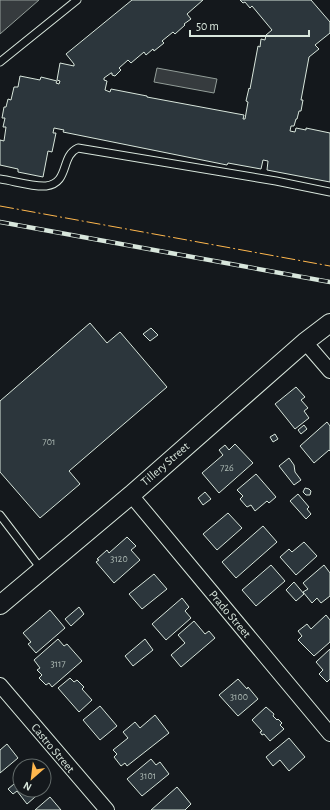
<svg xmlns="http://www.w3.org/2000/svg" width="330" height="810" viewBox="0 0 330 810" font-family="'Alegreya Sans',sans-serif">
<style>
.water{fill:#363b3e;stroke:#939e99}
.building{fill:#2c363c;stroke:#d8e6dc}
.lines{fill:none;stroke-linecap:round;stroke-linejoin:round}
.service-casing{stroke:#d8e6dc;stroke-width:9}
.minor-casing{stroke:#d8e6dc;stroke-width:16}
.tertiary-casing{stroke:#d8e6dc;stroke-width:20}
.service{stroke:#14181c;stroke-width:7}
.minor{stroke:#14181c;stroke-width:14}
.tertiary{stroke:#14181c;stroke-width:18}
.rail-casing{stroke:#d8e6dc;stroke-width:4.5}
.rail{stroke:#14181c;stroke-width:3;stroke-dasharray:9;stroke-linecap:butt}
.power{stroke:#ffb74d;stroke-width:1;stroke-dasharray:14 3 2 3;stroke-linecap:butt}
.labels{text-anchor:middle;dominant-baseline:central;stroke-width:3;stroke-linejoin:round;paint-order:stroke}
.number-label{font-size:10px;fill:#adbab4}
.street-label{font-size:12px;fill:#d8e6dc;stroke:#14181c}
</style>
<rect width="100%" height="100%" fill="#14181c"/>
<!-- water -->
<path class="water" d="M0 0H39L0 34Z
M157 68 217 79 214 93 154 82Z"/>
<!-- building -->
<path class="building" d="M132 0H203L187 14 191 19 184 24 185 25 175 34 173 32 162 41 164 43 154 51 153 49 146 55 144 52 131 63 128 60 119 68 121 70 115 76 112 75V73H111L104 78V80L107 81 105 90 110 92 111 89 147 96V97L244 115 243 119H245L248 102 246 101 249 88 250 89 258 46 260 47 261 39 265 40 266 35 272 30 252 6 250 8 245 2 243 3 240 0H311L330 22V33L315 45 319 49 309 57 301 100H303L301 111H299L297 119H296L294 126H291L290 131 295 132 296 128 306 130V128L330 133V182L267 170 268 161 263 160 261 169 228 163 227 165 63 132 64 130 54 128 53 133H56L52 152 48 151 43 177 18 172V169L0 165V140L4 141 6 127H3L5 118H2L4 107H6L8 99 11 100 14 87H18L20 76 40 80 41 77 57 81 56 83 59 84 60 81 57 80 60 63 74 66V64L66 54Z
M90 323 107 343 120 332 167 387 69 471 80 484 40 518 0 472V401Z
M151 328 158 335 150 341 143 334Z
M296 387 305 397 301 400 308 408 304 411 309 418 295 429 275 404Z
M327 422 330 426V451L329 450 314 463 300 446Z
M304 425 307 429 301 434 298 430Z
M275 434 278 439 273 442 270 437Z
M235 444 253 463 219 493 202 473 223 455 219 450 225 445 229 450Z
M289 458 294 465 295 472 301 480 294 485 279 466Z
M256 474 276 497 269 503 267 501 255 511 251 505 247 507 246 506 240 499 243 496 237 490Z
M305 488 309 489 311 491 310 495H306L303 492Z
M205 492 211 499 203 505 198 498Z
M298 494 309 507 307 509 311 514 306 519 290 501Z
M228 513 242 528 217 550 203 534Z
M263 526 277 542 236 578 222 562Z
M127 537 136 546 131 550 140 560 114 583 96 562 99 560 97 559 107 550 109 553Z
M304 542 317 556 296 575 280 557 289 549 292 552Z
M271 565 285 581 256 606 242 590Z
M324 565 330 573V596L321 603 317 598 312 603 303 592 308 589 303 583Z
M154 574 167 589 142 609 129 594Z
M294 582 304 594 296 601 286 590Z
M182 598 189 607 185 611 191 618 166 640 152 624Z
M79 607 84 614 71 626 65 619Z
M50 610 65 628 36 653 28 644 31 642 23 633Z
M326 615 330 620V642L314 656 298 640 302 636 298 631 307 624 311 629Z
M194 621 205 634 209 631 215 638 181 667 171 655 185 643 178 635Z
M58 639 64 646 67 644 82 661 52 687 49 683 46 685 39 678 42 675 37 670 40 668 34 660Z
M145 639 153 650 133 666 125 656Z
M330 649V679L327 682 319 674 323 670 316 662Z
M70 678 74 682 77 680 84 687 82 689 92 700 79 712 58 688Z
M238 679 247 689 248 687 258 699 238 716 219 695Z
M100 706 117 726 100 740 83 720Z
M266 707 274 714 273 716 277 720 278 719 282 723 280 725 284 729 270 741 264 734 262 735 260 732 262 731 252 720Z
M155 715 169 733 127 766 125 763 121 766 114 757 117 754 113 750 128 738 123 732 135 722 140 728Z
M289 738 305 757 289 771 280 760 273 766 266 757Z
M7 744 18 758 0 773V750Z
M151 759 156 765 160 762 169 774 142 796 127 779Z
M20 779V790H43L27 804 17 791 13 794 8 789Z
M177 787 191 804 185 810H151Z
M50 797 61 810H35Z"/>
<g class="lines">
<defs>
<path id="service" d="M0 62 77 0
M0 179C14 181 33 187 46 186 70 183 60 156 78 148L276 181 330 192
M0 515 42 570"/>
<path id="minor" d="M305 342 330 371
M131 495 330 734
M0 685 107 810"/>
<path id="tertiary" d="M0 605 131 495 305 342 330 323"/>
</defs>
<!-- service casing -->
<use href="#service" class="service-casing"/>
<!-- minor casing -->
<use href="#minor" class="minor-casing"/>
<!-- tertiary casing -->
<use href="#tertiary" class="tertiary-casing"/>
<!-- service -->
<use href="#service" class="service"/>
<!-- minor -->
<use href="#minor" class="minor"/>
<!-- tertiary -->
<use href="#tertiary" class="tertiary"/>
<defs>
<path id="rail" d="M0 222 330 282"/>
</defs>
<!-- rail casing -->
<use href="#rail" class="rail-casing"/>
<!-- rail -->
<use href="#rail" class="rail"/>
<!-- power -->
<path class="power" d="M0 206 330 266"/>
</g>
<g class="labels">
<!-- number labels -->
<g class="number-label">
<text x="49" y="442">701</text>
<text x="227" y="468">726</text>
<text x="119" y="559">3120</text>
<text x="58" y="664">3117</text>
<text x="239" y="697">3100</text>
<text x="148" y="776">3101</text>
</g>
<!-- street labels -->
<g class="street-label">
<text transform="translate(165 464) rotate(-41)">Tillery Street</text>
<text transform="translate(230 614) rotate(50)">Prado Street</text>
<text transform="translate(53 748) rotate(50)">Castro Street</text>
</g>
</g>
<!-- north arrow -->
<g transform="translate(32 778) rotate(208)"><circle r="19" fill="#14181c" stroke="#626a69"/>
<path d="M0-3L7 15L0 10L-7 15Z" fill="#ffb74d"/>
<text y="-6" font-size="11" font-weight="bold" text-anchor="middle" fill="#d8e6dc">N</text>
</g>
<!-- scale -->
<path d="M190 30v6h119v-6" fill="none" stroke="#d8e6dc" stroke-width="2"/>
<text x="196" y="30" font-size="12" fill="#d8e6dc" stroke="#14181c" stroke-width="3" paint-order="stroke">50 m</text>
</svg>
